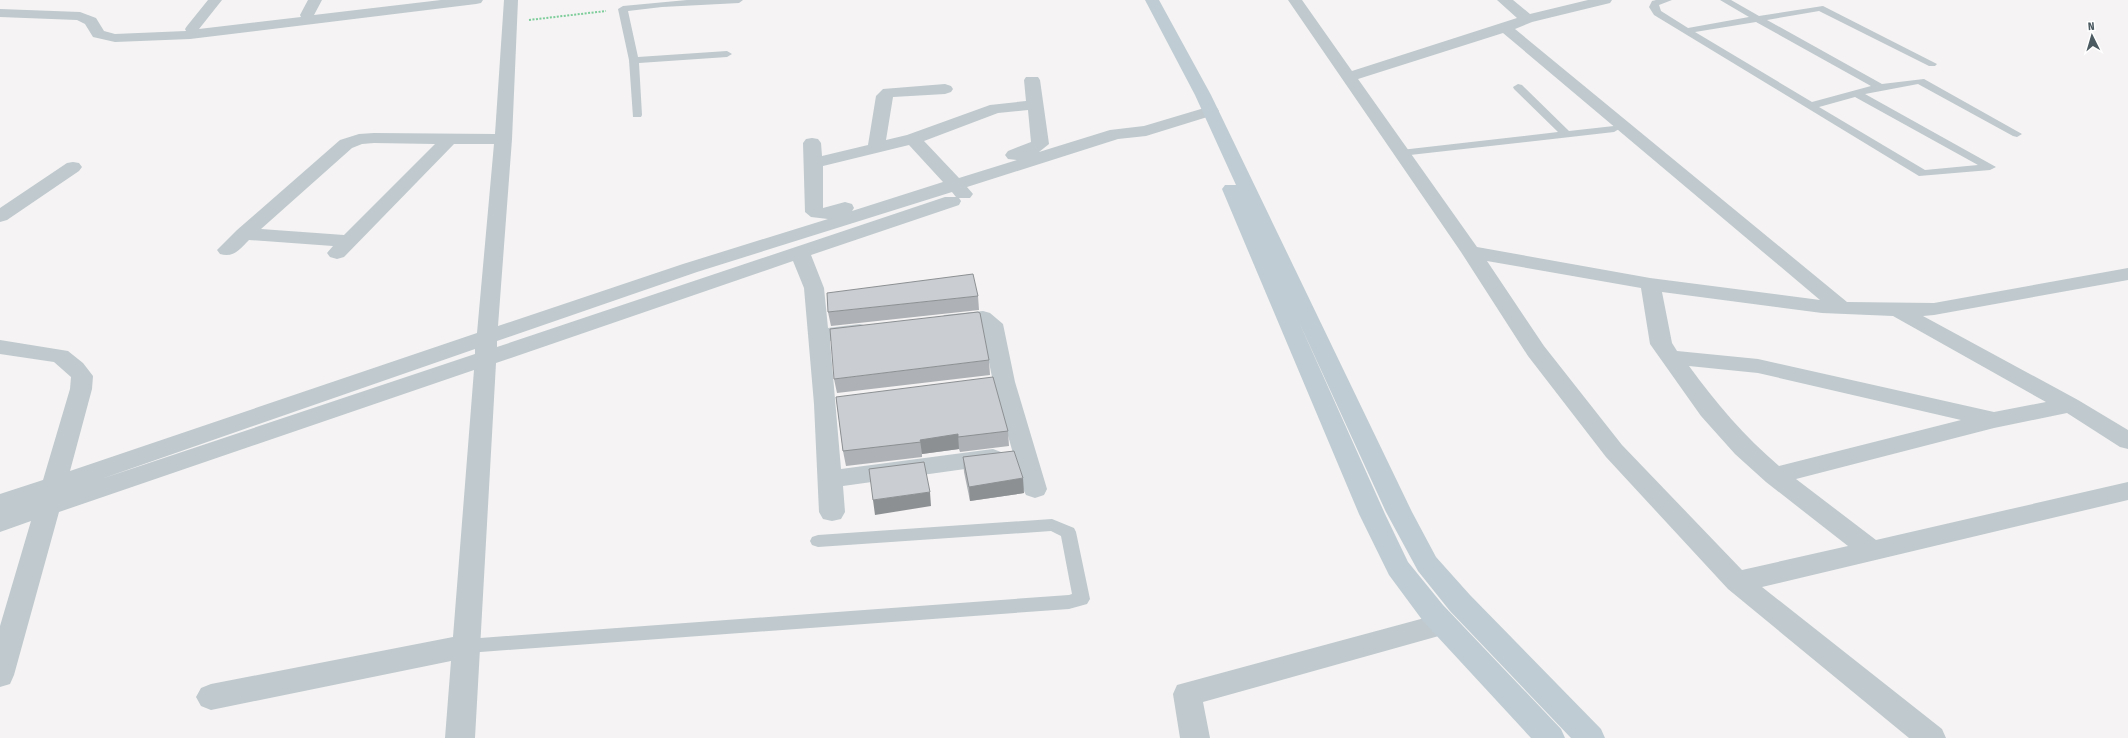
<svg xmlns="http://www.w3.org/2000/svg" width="2128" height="738" viewBox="0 0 2128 738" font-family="'Fira Sans Condensed',sans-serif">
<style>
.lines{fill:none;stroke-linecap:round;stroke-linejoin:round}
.path{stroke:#7ccd9a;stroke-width:2;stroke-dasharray:2 1.5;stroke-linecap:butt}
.lane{fill:#bfc9ce;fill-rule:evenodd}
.street{fill:#bfc9ce;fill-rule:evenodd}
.secondary{fill:#bfccd3;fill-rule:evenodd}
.wall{fill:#aeb1b5}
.shaded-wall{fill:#8d9093}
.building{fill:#caced2;stroke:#8d9093}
</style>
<rect width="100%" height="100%" fill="#f5f3f3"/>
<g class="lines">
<!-- path -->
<path class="path" d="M529 20 606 11"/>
<!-- lane -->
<path class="lane" d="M687 0H743L739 3 662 7 628 11 638 57 727 51 732 54 727 57 639 63 642 115 641 117H633L629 60 618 9 623 6Z
M1656 0H1672L1659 5 1661 11 1688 28 1749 17 1720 0H1731L1759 16 1823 6 1937 64 1935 66H1929L1819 11 1767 20 1882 84 1924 79 2022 134 2017 137 2013 136 1918 84 1865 94 1996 167 1990 170 1919 176 1654 15 1649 7 1652 1ZM1756 22 1871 86 1812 102 1695 32ZM1855 97 1978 165 1925 170 1819 107Z
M1518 84 1522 85 1569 131 1614 126 1619 129 1614 132 1401 156 1395 153 1401 150 1558 132 1514 89 1513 87Z
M1052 519 1074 528 1076 532 1090 599 1087 604 1069 609 467 653 461 651 458 646 461 641 467 639 1069 595 1072 594 1061 536 1051 531 818 547 812 545 810 541 812 537 818 535Z"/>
<!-- street -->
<path class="street" d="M208 0H222L199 29 301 17 300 15 308 0H322L314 15 441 0H483L481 3 476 4 190 39 115 42 93 37 85 24 77 20 0 17V9L80 12 96 18 104 31 115 34 186 31 185 29 187 26Z
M504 0H518L512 139 498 326 683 264 828 219 811 217 805 212 803 143 806 139 812 138 818 139 821 143 822 156 868 145 876 96 883 89 945 84 951 86 953 89 951 92 945 94 893 97 886 140 907 135 990 105 1026 101 1024 80 1026 77H1038L1040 80 1049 144 1039 152 1110 130 1144 126 1211 106 1217 108 1219 111 1217 114 1146 136 1118 139 967 187 973 194 970 198H959L961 201 959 205 811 255 824 288 828 328 860 324 867 326 871 331 867 336 830 341 841 469 993 449 1001 452 1005 458 1001 464 843 486 845 512 841 519 832 521 823 519 819 512 814 404 804 288 793 261 496 363 475 738H445L451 661 211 710 201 706 196 697 201 688 211 684 453 637 474 370 59 512 14 675 10 684 0 687V626L31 521 0 532V494L43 480 70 389 71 377 54 362 0 354V340L68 351 83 363 93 376 92 389 70 471 477 333 494 144H454L344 257 337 259 330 257 327 253 333 246 249 240C240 249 234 258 220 254L217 250 237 230 340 140 359 134 374 133 495 134ZM1028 110 1031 142 1008 151 1005 155 1008 159 1017 160 959 178 924 141 998 113ZM374 143 435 144 344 235 261 229 352 148 362 144ZM909 145 943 182 852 211 854 208 852 204 845 202 823 208V166ZM952 192 956 197H945L497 347V341L697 272ZM475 349V354L101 479Z
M1288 0H1302L1352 71 1517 18 1497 0H1513L1530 14 1588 0H1612L1610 3 1532 22 1515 29 1847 302 1934 303 2128 268V280L1934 315 1923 316 2078 400 2128 430V449L2120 447 2067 413 1994 428 1796 479 1876 540 2128 482V500L1762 587 1942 729 1946 738H1909L1728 589 1606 457 1528 356 1461 252ZM1503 33 1820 300 1650 278 1477 247 1358 79ZM1487 261 1641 288 1650 344 1701 416 1735 454 1766 482 1848 546 1742 570 1622 445 1544 346ZM1662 292 1822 313 1893 316 2046 402 1994 412 1758 359 1677 351 1672 343ZM1689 366 1758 373 1961 420 1779 466C1744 436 1716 403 1689 366Z
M73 162 79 163 82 167 79 171 7 220 0 222V208L67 163Z
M983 311 990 313 1003 324 1015 382 1047 489 1044 495 1035 498 1026 495 1023 489 993 382 982 327 979 325 951 327 944 325 941 320 944 315Z
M1443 613 1453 616 1457 624 1453 632 1203 702 1210 738H1180L1173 694 1177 685Z"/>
<!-- secondary -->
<path class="secondary" d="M1145 0H1159L1211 95 1412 512 1436 557 1470 595 1601 729 1605 738H1571L1450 611 1418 571 1386 512 1299 322 1385 514 1408 562 1443 605 1561 729 1565 738H1531L1423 621 1389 575 1359 514 1222 189 1225 185H1236L1195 95Z"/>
</g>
<!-- wall -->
<path class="wall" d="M978 296 979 310 831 326 828 312Z
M989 360 990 375 837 393 834 379Z
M836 397 1008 431 1009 446 960 452 959 449 922 454V457L846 466 843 451Z
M963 457 1024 493 970 501 964 472Z"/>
<!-- shaded-wall -->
<path class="shaded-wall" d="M958 434 959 449 922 454 920 440Z
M1023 478 1024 493 970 501 969 487Z
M930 492 931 506 875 515 873 500Z"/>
<!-- building -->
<path class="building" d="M973 274 978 296 828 312 827 293Z
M978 312 980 313 989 360 834 379 830 329Z
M993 377 1008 431 958 437V434L920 440 921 442 843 451 836 397Z
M1014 451 1023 478 969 487 963 457Z
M924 462 930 492 873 500 869 469Z"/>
<!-- north arrow -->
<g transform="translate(2092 36) rotate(355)" stroke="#ffffff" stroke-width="3" paint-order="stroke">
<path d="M0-3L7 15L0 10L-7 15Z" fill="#4b5960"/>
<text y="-6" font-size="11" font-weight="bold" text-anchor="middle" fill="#4b5960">N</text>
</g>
</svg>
